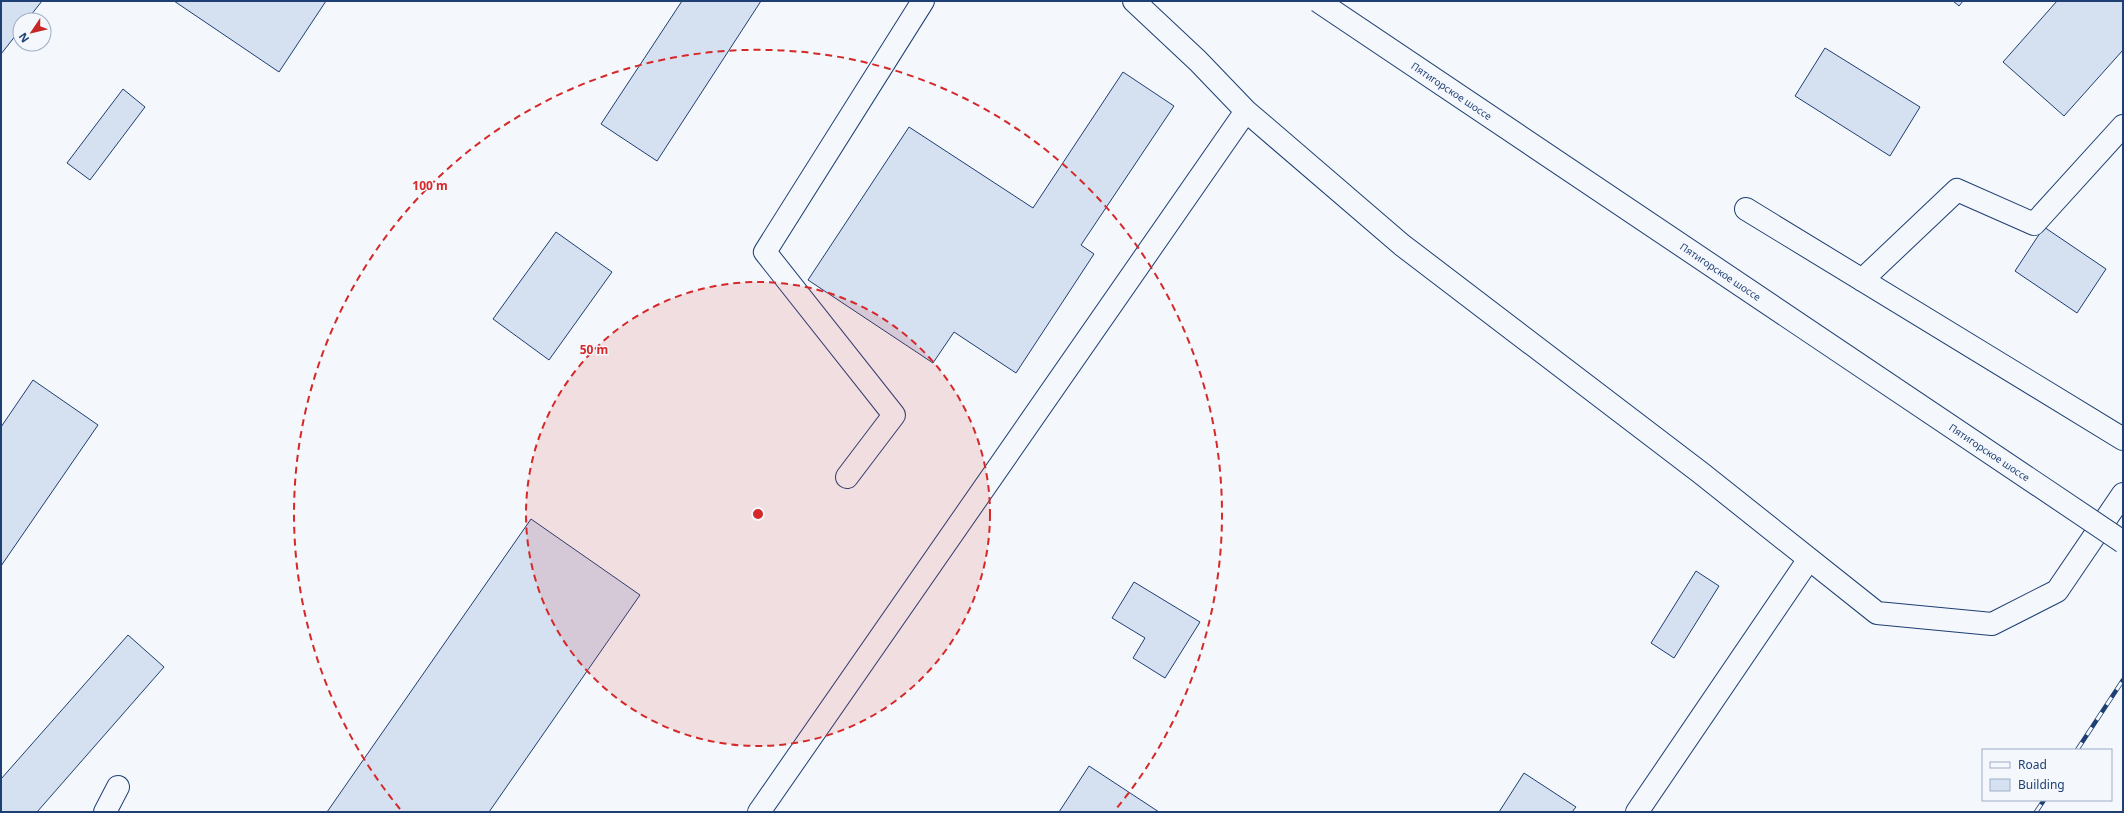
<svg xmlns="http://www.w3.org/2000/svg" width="2124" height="813" viewBox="0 0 2124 813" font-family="'Noto Sans',sans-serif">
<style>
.building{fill:#d5e0f0;stroke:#1d3f73}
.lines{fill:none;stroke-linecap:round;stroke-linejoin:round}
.minor-casing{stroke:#1d3f73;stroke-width:24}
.minor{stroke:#f4f7fb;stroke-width:22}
.rail-casing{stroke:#1d3f73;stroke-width:4.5}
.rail{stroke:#f4f7fb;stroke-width:3;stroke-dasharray:9;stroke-linecap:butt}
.major-bridge-casing{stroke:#1d3f73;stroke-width:24;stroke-linecap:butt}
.major-bridge{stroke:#f4f7fb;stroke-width:22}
.ring{fill:none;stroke:#d62828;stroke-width:2;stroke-dasharray:7 5}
.labels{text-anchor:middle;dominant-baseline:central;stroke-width:3;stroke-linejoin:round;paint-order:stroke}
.street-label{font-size:10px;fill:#1d3f73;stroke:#f4f7fb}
.centre{fill:#d62828;stroke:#f4f7fb;stroke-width:2}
.ring-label{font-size:12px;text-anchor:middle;font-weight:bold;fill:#d62828;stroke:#f4f7fb;stroke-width:3;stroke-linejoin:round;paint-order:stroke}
</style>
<rect width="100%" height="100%" fill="#f4f7fb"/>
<!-- building -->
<path class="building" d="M1 1H42L27 20H20V30L1 54Z
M174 1H326L279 72Z
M682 1H761L657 161 601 124Z
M1953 1H1963L1959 6Z
M2057 1H2123V50L2064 116 2003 62Z
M1825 48 1920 107 1890 156 1795 96Z
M1123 72 1174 106 1081 245 1094 254 1016 373 954 332 933 363 808 280 909 127 1033 208Z
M123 89 145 107 90 180 67 163Z
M2044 227 2106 269 2077 313 2015 271Z
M556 232 612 272 549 360 493 319Z
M33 380 98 425 1 566V427Z
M531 519 640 595 489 812H327Z
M1696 571 1719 586 1674 658 1651 643Z
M1134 582 1200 622 1165 678 1133 658 1145 638 1112 618Z
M128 635 164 667 37 812H1V779Z
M1089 766 1159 812H1059Z
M1524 773 1576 807 1572 812H1499Z"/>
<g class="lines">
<defs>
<path id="minor" d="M1134 1 1198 61 1246 111 1402 245 1701 473 1877 613 1992 624 2057 591 2123 494
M1746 209 2123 439
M1862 280 1957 190 2034 224 2123 126
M847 477 894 415 765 252 923 1
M105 812 118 787
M759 812 1246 111
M1637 812 1809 559"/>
</defs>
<!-- minor casing -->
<use href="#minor" class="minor-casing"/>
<!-- minor -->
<use href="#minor" class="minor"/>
<defs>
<path id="rail" d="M2077 750 2123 680
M2036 812 2044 800"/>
</defs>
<!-- rail casing -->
<use href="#rail" class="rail-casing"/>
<!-- rail -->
<use href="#rail" class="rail"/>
<defs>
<g id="major-bridge">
<path id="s1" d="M1318 1 2123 542"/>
</g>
</defs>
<!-- major-bridge casing -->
<use href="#major-bridge" class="major-bridge-casing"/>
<!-- major-bridge -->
<use href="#major-bridge" class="major-bridge"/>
</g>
<!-- distance rings -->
<circle cx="758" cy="514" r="232" fill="#d62828" fill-opacity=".12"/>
<g class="ring">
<circle cx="758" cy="514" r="232"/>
<path d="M400 809A464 464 0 1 1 1116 809"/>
</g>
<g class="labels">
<!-- street labels -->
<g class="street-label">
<text stroke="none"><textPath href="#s1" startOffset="161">Пятигорское шоссе</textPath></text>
<text stroke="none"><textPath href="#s1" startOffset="485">Пятигорское шоссе</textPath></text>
<text stroke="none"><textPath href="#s1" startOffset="809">Пятигорское шоссе</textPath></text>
</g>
</g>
<circle cx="758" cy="514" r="6" class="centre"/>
<g class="ring-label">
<text x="430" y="190">100 m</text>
<text x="594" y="354">50 m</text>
</g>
<!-- border -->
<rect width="2124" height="813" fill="none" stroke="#1d3f73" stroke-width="4"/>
<!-- legend -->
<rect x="1982" y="749" width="130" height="52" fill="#f4f7fb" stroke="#9eadc5"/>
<rect x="1990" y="762" width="20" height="6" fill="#f4f7fb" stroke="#9eadc5"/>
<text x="2018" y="769" font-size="12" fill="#1d3f73">Road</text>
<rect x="1990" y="779" width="20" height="12" fill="#d5e0f0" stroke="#9eadc5"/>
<text x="2018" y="789" font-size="12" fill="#1d3f73">Building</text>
<!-- north arrow -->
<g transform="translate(32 32) rotate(235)"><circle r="19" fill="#f4f7fb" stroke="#9eadc5"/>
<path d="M0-3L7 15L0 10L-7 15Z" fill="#c62828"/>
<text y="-6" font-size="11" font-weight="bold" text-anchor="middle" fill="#1d3f73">N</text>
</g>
</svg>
